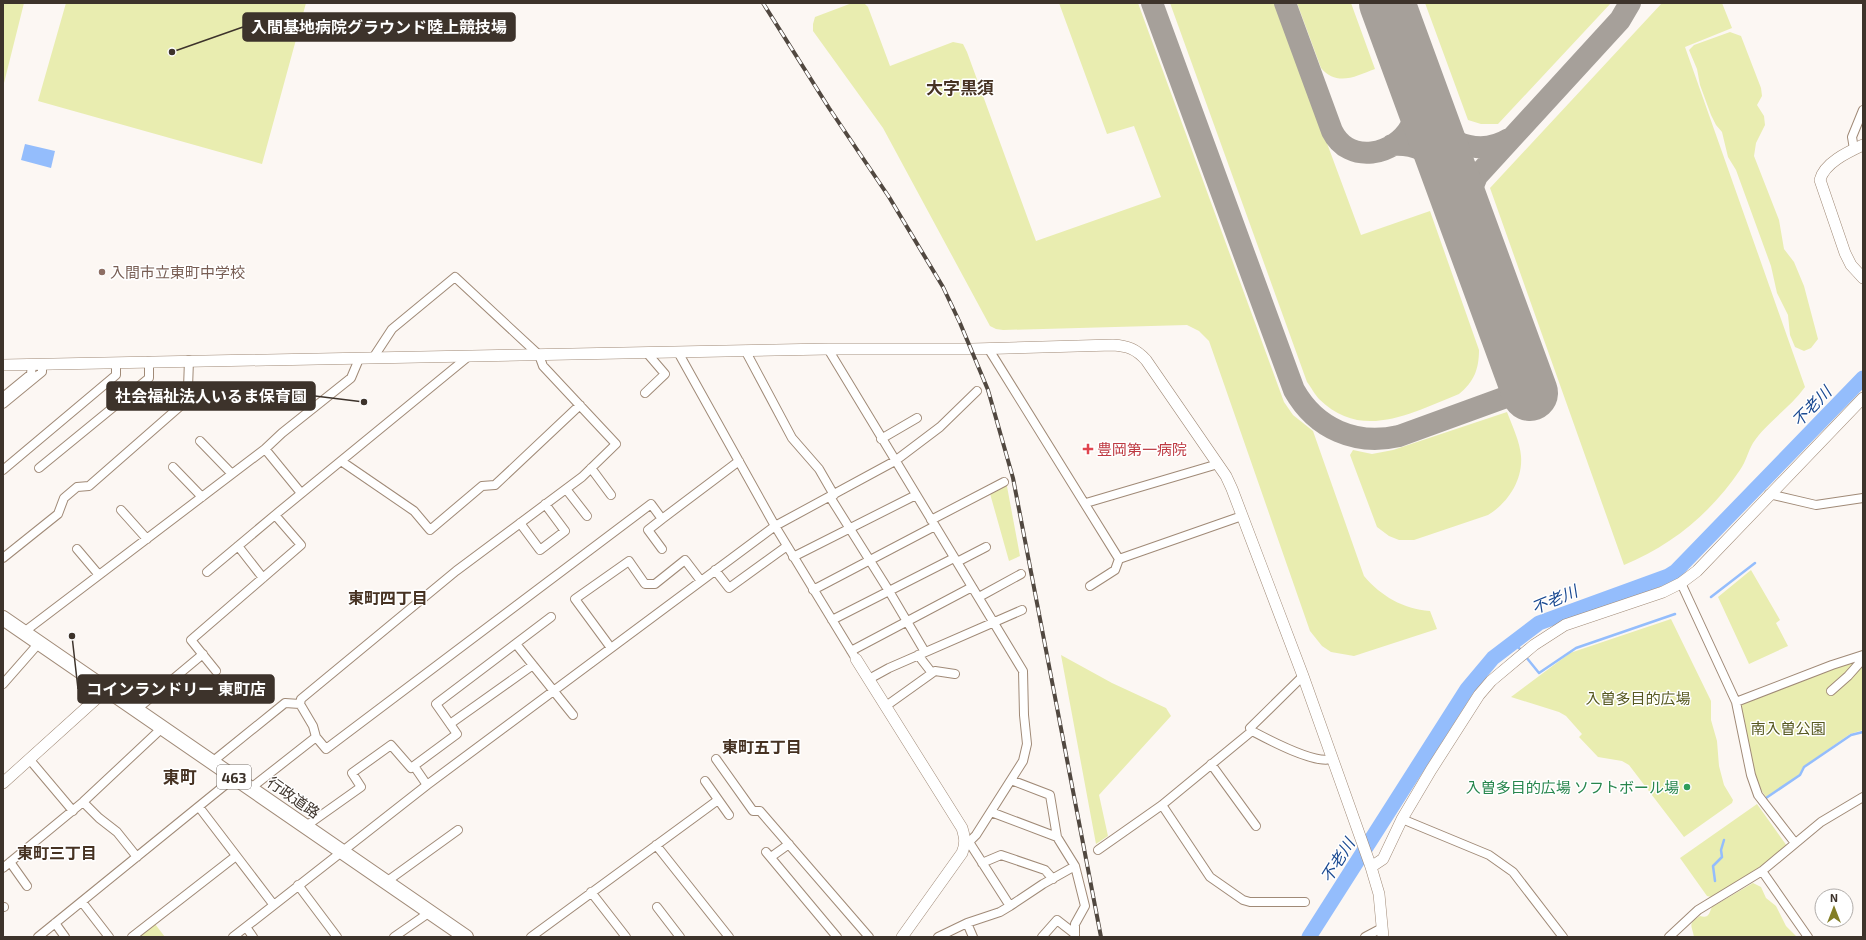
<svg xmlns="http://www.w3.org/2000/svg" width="1866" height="940" viewBox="0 0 1866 940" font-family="'Exo 2','Noto Sans JP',sans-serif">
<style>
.green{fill:#e9edb0}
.water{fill:#94bdfc}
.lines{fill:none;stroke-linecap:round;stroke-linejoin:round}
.stream{stroke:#94bdfc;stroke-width:2.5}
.river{stroke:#94bdfc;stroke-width:15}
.taxiway{stroke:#a6a09a;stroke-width:22}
.runway{stroke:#a6a09a;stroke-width:56}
.street-casing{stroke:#a08a77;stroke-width:10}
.secondary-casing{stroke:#a08a77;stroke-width:12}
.highway-casing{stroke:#a08a77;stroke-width:16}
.street{stroke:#fff;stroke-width:8}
.secondary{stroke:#fff;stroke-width:11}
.highway{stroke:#fff;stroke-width:14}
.rail-casing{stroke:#514840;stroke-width:4}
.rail{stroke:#fff;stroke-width:2.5;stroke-dasharray:8;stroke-linecap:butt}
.education-dot{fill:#8d6e63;stroke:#fff;stroke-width:1.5}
.health-dot{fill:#e0444e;stroke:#fff;stroke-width:1.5}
.leisure-dot{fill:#2e9e5b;stroke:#fff;stroke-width:1.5}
.labels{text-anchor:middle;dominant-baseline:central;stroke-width:3;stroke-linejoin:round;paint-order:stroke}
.shield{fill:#fff;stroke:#77706b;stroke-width:1}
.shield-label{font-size:14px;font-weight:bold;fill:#3d332b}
.education-label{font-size:15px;fill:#785e54;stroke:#fff;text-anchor:start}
.health-label{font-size:15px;fill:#be3a42;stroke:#fff;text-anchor:start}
.park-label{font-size:15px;fill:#575920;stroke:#fff}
.leisure-label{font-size:15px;fill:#27864d;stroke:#fff;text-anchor:end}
.street-label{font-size:15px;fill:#3d332b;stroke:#fff}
.water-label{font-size:16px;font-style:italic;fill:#1a4991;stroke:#fff}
.neighbourhood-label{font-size:16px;font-weight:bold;fill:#463222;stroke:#fff}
.quarter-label{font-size:17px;font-weight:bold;fill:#463222;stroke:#fff}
.leader{fill:none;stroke:#3d332b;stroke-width:1.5}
.callout-dot{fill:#3d332b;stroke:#fff;stroke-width:1.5}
.callout{fill:#3d332b;stroke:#3d332b;stroke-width:1.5}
.callout-label{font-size:16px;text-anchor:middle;font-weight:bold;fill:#fff}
</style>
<rect width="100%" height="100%" fill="#fcf7f3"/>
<!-- green -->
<path class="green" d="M3 3H24L3 87Z
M66 3H306L262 164 38 101Z
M852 3H864L868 7 890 66 953 42 963 44 967 52 1036 241 1161 197 1134 126 1107 134 1059 3H1138L1284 402 1293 415 1313 431 1364 576C1381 596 1403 609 1430 611L1437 629 1354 656 1331 652 1322 646 1310 631 1209 341 1199 331 1187 325 1003 330 996 329 990 326 883 128 813 31V24L815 17Z
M1170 3H1275L1361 235 1430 211 1479 350C1479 369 1474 382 1459 394 1413 412 1362 442 1319 399 1315 395 1311 387 1307 382Z
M1297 3H1351L1375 69C1356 76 1337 87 1321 68Z
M1425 3H1611L1498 124H1481L1468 120Z
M1662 3H1722L1732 28 1685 47 1805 387C1790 408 1767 422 1753 443 1748 451 1746 462 1740 470 1712 512 1671 546 1624 565L1490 188Z
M1730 32 1741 36 1761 88 1762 96 1757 105 1764 116 1765 125 1756 143 1754 156 1779 220 1784 249 1794 262 1804 286 1818 339 1811 348 1804 351 1795 347 1790 335 1788 315 1777 293 1771 266 1736 170 1728 157 1722 132 1716 125 1711 115 1700 85 1697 69 1689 50 1694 45Z
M1507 412C1512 425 1520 442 1521 456 1523 480 1508 503 1488 515L1414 540H1399L1389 536 1377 527 1350 455 1353 450 1372 454 1393 450Z
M1006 481 1020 556 1009 561 989 490Z
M1751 570 1780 620 1776 623 1788 646 1749 664 1718 597Z
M1671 619 1711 701V720L1717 741 1719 766 1724 785 1733 800 1732 803 1684 837 1629 765 1622 761 1598 757 1579 737 1582 734 1566 716 1559 712 1511 697 1570 653Z
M1061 655 1112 683 1166 708 1171 716 1099 795 1108 836 1096 844Z
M1863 658V730L1850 734 1803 767 1799 775 1766 797 1757 784 1740 707 1744 702Z
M1757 804 1787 846 1758 869 1711 897 1707 896 1680 858Z
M1753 883 1761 887 1766 898 1776 906 1786 926 1797 937H1694C1692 925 1687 924 1700 916 1709 919 1709 913 1712 907Z
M155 924 165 937H137Z"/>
<!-- water -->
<path class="water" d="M25 144 55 151 51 168 21 160Z"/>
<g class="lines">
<!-- stream -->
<path class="stream" d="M1711 597 1755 563
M1514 643 1522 651
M1526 657 1539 673 1576 648 1675 614
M1766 798 1800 775 1804 767 1851 735 1863 732
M1715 881 1713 866 1722 857 1721 850 1724 840"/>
<!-- river -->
<path class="river" d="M1309 937 1467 689 1493 658 1539 623 1668 576 1676 571 1863 378"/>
<!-- taxiway -->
<path class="taxiway" d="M1152 3 1294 390C1316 429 1356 446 1399 436L1528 389
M1285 3 1332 131C1349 165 1395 156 1411 126 1418 113 1418 100 1417 86
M1431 125C1454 145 1481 156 1509 139
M1392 145C1415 143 1432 153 1447 169
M1467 221 1468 198 1477 176 1620 20 1630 3"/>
<!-- runway -->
<path class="runway" d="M1387 3 1530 393"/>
<defs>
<path id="street" d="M1854 149 1852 137 1863 110
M988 348 1119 559 1115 570 1090 586
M828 349 1023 671 1024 715 1027 744 1023 761 976 835 966 845
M745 350 792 438 819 469 834 495
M678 352 775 526 856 659
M645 393 665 374 647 353
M3 397 31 374 32 364
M3 404 42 372V364
M881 439 917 418
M200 441 232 474
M265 449 301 493
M341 461 414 511 430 530 482 486 495 485 580 405
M173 467 202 497
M39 468 149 378V361
M591 468 611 495
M3 470 116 375V362
M566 489 587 516
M1769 494 1816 505 1863 498
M830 497 889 591 925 652
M1086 503 1218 464
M121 510 147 539
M662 519 739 461
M931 520 1004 482
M520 523 540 550 565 531 545 504
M238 546 263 578
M77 549 99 575
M793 557 916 495
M3 558 58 514 64 498 77 487 89 486 185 402 188 388 189 360
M1119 559 1242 516
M957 562 986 547
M715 570 729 588 787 546
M207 572 275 515
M1681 583 1736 702 1751 775 1758 795 1795 843
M813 590 935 526
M979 597 1021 574
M832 620 954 558
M24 632 265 449 282 433 351 378 359 359
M516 644 573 715
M611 648 575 599 629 561 645 584H655L685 560 701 581
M851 651 972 587
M918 655 932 673
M216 671 191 640 301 545 275 515 469 356
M1303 676 1250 728 1252 731C1269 740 1314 764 1331 759
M869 679 889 668 1022 610
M3 684 39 643
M1831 691 1848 676 1863 659
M1736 702 1832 665 1863 655
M886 706 935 671 955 674
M136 710 203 654
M450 724 533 665
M316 737 326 749 651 504 662 519 648 530 662 549
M716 759 753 811H760L869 937
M30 760 73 811
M212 762 285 703 300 704
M1211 764 1256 826
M414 766 427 785
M1011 780 1050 795 1057 837 1075 866
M705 781 729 815
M251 788 316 737 313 726 300 704 301 699 456 571 582 477 616 444 543 366 539 355 455 277 392 329 373 358
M83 802 99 818 117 832 137 857
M1162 805 1210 877 1243 900 1250 902H1305
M199 807 273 904
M991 812 1057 837
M1402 819 1489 855 1513 872 1563 937
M306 826 361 787 352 773 391 745 411 768 457 734 436 704 551 617
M969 842 1010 906 1043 884 1075 866 1085 906 1075 924V937
M656 845 729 937
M1098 850 1162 805 1252 731
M766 852 837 937
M771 857 789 844
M10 862 27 886
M982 863 1001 855 1045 870 1053 879
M3 868 83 802 162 728
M1762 871 1808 937
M386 882 458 830
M298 885 337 937
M591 892 626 937
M82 902 109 937
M3 907H4
M657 907 680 937
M55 923 65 937
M967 923 1000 912 1010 906
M246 927 253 937
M38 937 235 777
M132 937 236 856
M233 937 427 785 775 526 895 461 940 427 977 391
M394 937 430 912
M531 937 718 800
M938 937 967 923 973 937
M1042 937 1057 920 1075 934
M1365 937 1382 928
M1669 937 1698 910 1762 871 1821 822 1863 797"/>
<path id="secondary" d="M1863 145C1848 152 1824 163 1820 180L1845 253 1851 265 1863 278
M3 365 828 349H972L1113 345C1128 346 1136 349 1146 360L1226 476 1232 489 1303 676 1371 867 1379 894 1383 937
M856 659 962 828C965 838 966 843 962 853L902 937
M3 783 106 690
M1371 867 1383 859 1402 819 1431 770 1479 695 1491 681 1534 645 1565 625 1663 592 1681 583 1697 571 1863 398"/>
<path id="highway" d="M3 618 466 937"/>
</defs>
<!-- street casing -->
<use href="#street" class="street-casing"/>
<!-- secondary casing -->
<use href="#secondary" class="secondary-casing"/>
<!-- highway casing -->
<use href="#highway" class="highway-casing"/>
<!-- street -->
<use href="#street" class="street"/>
<!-- secondary -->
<use href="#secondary" class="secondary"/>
<!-- highway -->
<use href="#highway" class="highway"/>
<defs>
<path id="rail" d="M763 3 829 108 889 197 943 287 960 323 988 390 1013 478 1101 937"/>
</defs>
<!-- rail casing -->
<use href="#rail" class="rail-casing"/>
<!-- rail -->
<use href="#rail" class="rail"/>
</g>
<!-- markers -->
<circle class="education-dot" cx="102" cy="272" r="4"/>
<path class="health-dot" d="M1086 443h4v4h4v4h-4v4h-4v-4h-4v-4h4z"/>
<circle class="leisure-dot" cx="1687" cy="787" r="4"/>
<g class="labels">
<!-- shield labels -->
<rect class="shield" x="217" y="765" width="34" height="24" rx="3"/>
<g class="shield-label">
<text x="234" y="777">463</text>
</g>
<!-- education labels -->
<g class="education-label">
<text x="110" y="272">入間市立東町中学校</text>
</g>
<!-- health labels -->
<g class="health-label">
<text x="1097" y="449">豊岡第一病院</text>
</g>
<!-- park labels -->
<g class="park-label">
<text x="1638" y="698">入曽多目的広場</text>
<text x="1788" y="728">南入曽公園</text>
</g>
<!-- leisure labels -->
<g class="leisure-label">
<text x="1679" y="787">入曽多目的広場 ソフトボール場</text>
</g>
<!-- street labels -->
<g class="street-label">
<text transform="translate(294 797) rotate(35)">行政道路</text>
</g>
<!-- water labels -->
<g class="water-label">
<text transform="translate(1811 406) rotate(-46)">不老川</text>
<text transform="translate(1554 599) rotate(-23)">不老川</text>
<text transform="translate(1337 860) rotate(-58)">不老川</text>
</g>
<!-- neighbourhood labels -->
<g class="neighbourhood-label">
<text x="388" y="597">東町四丁目</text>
<text x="762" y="746">東町五丁目</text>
<text x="57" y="852">東町三丁目</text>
</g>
<!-- quarter labels -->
<g class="quarter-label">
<text x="960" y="87">大字黒須</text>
<text x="180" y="776">東町</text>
</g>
</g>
<!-- callouts -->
<path class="leader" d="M172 52L243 27M364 402L315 396M72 636L78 689"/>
<g class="callout-dot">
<circle cx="172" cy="52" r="4"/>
<circle cx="364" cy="402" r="4"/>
<circle cx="72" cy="636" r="4"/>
</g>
<g class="callout">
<rect x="243" y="13" width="272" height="28" rx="4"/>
<rect x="107" y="382" width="208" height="28" rx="4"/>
<rect x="78" y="675" width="196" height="28" rx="4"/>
</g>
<g class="callout-label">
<text x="379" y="33">入間基地病院グラウンド陸上競技場</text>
<text x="211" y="402">社会福祉法人いるま保育園</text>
<text x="176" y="695">コインランドリー 東町店</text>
</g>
<!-- border -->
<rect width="1866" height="940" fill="none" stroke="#3d332b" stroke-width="8"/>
<!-- north arrow -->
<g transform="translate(1834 908)"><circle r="19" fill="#ffffff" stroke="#b1adaa"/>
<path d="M0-3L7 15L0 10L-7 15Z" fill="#837e26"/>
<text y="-6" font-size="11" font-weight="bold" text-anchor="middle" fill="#3d332b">N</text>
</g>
</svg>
